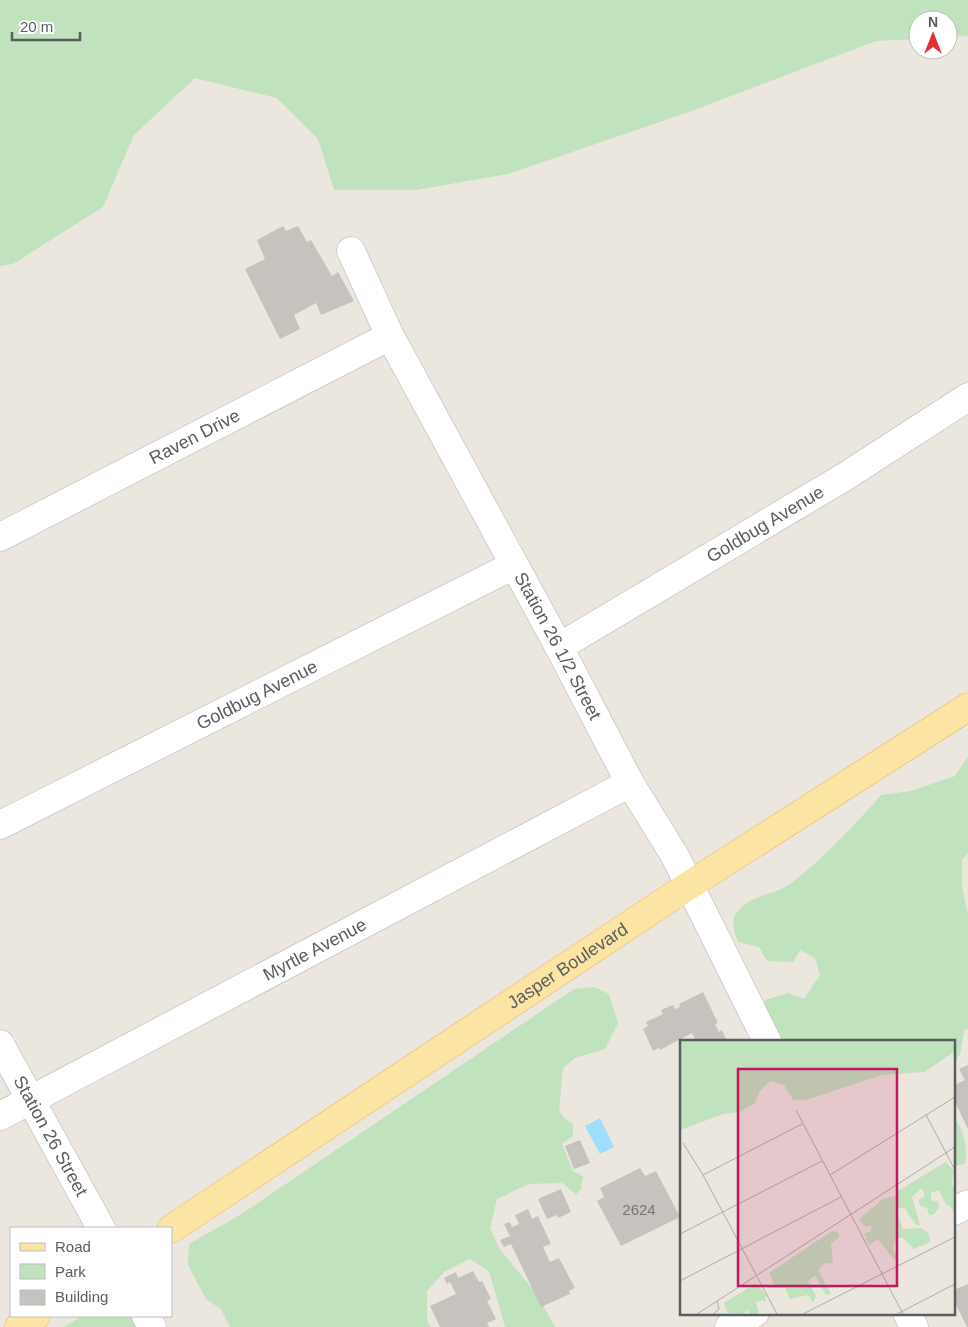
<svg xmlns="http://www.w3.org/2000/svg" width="968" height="1327" viewBox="0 0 968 1327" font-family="Arial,sans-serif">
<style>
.green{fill:#c0e2bc}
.water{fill:#9fddfb}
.building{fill:#c6c2bd}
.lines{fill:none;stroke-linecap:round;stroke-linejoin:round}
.minor-casing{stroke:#b0b3b7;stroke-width:29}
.major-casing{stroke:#ebb259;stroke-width:29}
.minor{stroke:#fff;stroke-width:28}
.major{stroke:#fbe4a4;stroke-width:28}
.labels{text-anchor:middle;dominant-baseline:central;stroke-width:4;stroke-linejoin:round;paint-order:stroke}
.number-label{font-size:15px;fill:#747677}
.street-label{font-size:18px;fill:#585d60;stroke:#fff}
.inset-road{fill:none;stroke:#acaca8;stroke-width:1}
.view{fill:#c2185b;fill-opacity:0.15;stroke:#c2185b;stroke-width:2.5}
.inset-edge{fill:none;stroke:#585d60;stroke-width:2.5}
</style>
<rect width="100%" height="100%" fill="#ebe7df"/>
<!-- green -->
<path class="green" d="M0 0H968V36L948 37V20H918V39L876 41 686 113 508 174 416 190H334L318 139 277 98 195 78 134 135 103 207 13 264 0 266Z
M968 756V854L962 859V887L968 914V1029L964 1031 960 1054 954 1062V1041L854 1039 777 1041 766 1011 765 1000 788 993 804 999 820 975 815 958 800 950 793 962 767 961 759 947 738 942C735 933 730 922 736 913 750 894 773 896 790 884 824 858 853 827 881 795L911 791 955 776Z
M594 987 609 994 618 1023 605 1049 575 1058 563 1068 559 1111 564 1118 573 1124V1136L562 1144 573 1171 583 1176 581 1189 576 1194 562 1183 529 1184 497 1199 490 1228 499 1248 538 1296 555 1327H505L489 1271 470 1259 445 1271 427 1291V1321L431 1327H230L221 1309 206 1299 188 1265 189 1244 240 1215 574 989Z
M954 1117C964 1132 968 1146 965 1164L954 1166Z
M82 1316H133L141 1327H64Z"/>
<!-- water -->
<path class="water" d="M600 1118 614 1147 600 1154 585 1126Z"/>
<!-- building -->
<path class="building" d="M283 226 286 231 298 226 307 242 311 240 332 276 338 272 354 301 321 315 316 303 294 315 300 329 280 339 245 269 265 259 257 240Z
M703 992 718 1023 715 1024 719 1032 722 1030 727 1041H696L692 1033 660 1050 659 1048 653 1051 643 1029 648 1026 646 1022 663 1014 661 1010 673 1005 675 1009 680 1007 679 1004Z
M968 1065V1129L954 1100V1085L965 1080 959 1069Z
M580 1140 590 1163 574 1169 565 1146Z
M640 1168 645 1176 656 1171 680 1217 621 1246 597 1201 604 1197 600 1188Z
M561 1189 571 1212 558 1218 557 1215 547 1219 538 1199Z
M528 1209 532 1219 538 1216 551 1244 543 1247 550 1262 559 1258 575 1288 569 1291 570 1294 541 1307 511 1244 504 1247 500 1240 510 1236 504 1224 510 1222 512 1227 519 1224 515 1215Z
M473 1271 479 1282 482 1281 491 1299 487 1301 496 1319 487 1323 489 1327H440L430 1306 456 1294 450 1282 447 1284 444 1278 456 1272 458 1278Z
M968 1284V1327H967L954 1301V1290Z"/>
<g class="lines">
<defs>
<g id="minor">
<path id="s1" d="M351 251 390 336 559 647 630 783 675 856 767 1041"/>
<path id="s2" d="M0 537 390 336"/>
<path id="s3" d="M559 647 846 476 968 397"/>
<path id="s4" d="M0 825 514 565"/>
<path id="s5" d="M0 1044 101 1228"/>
<path id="s6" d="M0 1116 630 783"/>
<path d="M954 1211 968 1204"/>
<path d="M907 1313 914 1327"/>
<path d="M146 1316 152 1327"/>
<path d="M729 1327 755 1313"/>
</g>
<g id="major">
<path id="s7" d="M171 1229 688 886 968 707"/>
<path d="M19 1327 36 1316"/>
</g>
</defs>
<!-- minor casing -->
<use href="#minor" class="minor-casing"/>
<!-- major casing -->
<use href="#major" class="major-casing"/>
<!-- minor -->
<use href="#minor" class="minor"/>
<!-- major -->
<use href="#major" class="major"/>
</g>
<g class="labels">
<!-- number labels -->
<g class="number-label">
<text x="639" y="1209">2624</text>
</g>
<!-- street labels -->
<g class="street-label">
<text stroke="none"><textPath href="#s2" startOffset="219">Raven Drive</textPath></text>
<text stroke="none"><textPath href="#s3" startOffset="240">Goldbug Avenue</textPath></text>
<text stroke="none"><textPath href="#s1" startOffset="446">Station 26 1/2 Street</textPath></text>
<text stroke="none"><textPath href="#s4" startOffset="288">Goldbug Avenue</textPath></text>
<text stroke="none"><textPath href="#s6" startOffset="356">Myrtle Avenue</textPath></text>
<text stroke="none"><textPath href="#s7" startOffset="476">Jasper Boulevard</textPath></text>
<text stroke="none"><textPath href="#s5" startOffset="105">Station 26 Street</textPath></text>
</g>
</g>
<!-- overview -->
<g transform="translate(680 1040)">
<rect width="275" height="275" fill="#ebe7df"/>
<path d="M0 1H275V11L245 32 202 35 126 60H113L104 45 90 41 80 51 75 63 60 72 43 74 0 90ZM266 122 274 131 271 145 275 147V175L270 166 266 165 259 150 251 153V160L258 162 259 168 253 175H249L247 168 240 166 239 160 245 156 242 148 232 157 240 185H236L224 167 216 170 223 189 241 188 249 194 250 202 234 209 223 198H216L213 208 217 218 214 220 198 199 189 205 184 193 190 192 192 186H184L179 179 203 159 215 156 219 150ZM152 191 158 192 159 197 151 204 153 224 145 223 138 230 151 254 146 255 135 235 128 241 136 256 133 262 128 255 110 259 105 248H96L89 233ZM76 243 86 255 85 262 83 260 76 262 79 274H70L67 270 63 274 48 273 44 263Z" fill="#c0e2bc"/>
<path class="inset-road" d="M116 70 223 274M246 75 275 130M3 103 23 135 97 274M23 135 122 84M150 135 275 57M0 194 142 121M0 241 161 157M17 274 275 107M33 274 39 269 37 261M123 274 275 197M217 274 275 244"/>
<path class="view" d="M58 29H217V246H58Z"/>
<rect width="275" height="275" class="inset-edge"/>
</g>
<!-- legend -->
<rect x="10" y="1227" width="162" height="90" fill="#ffffff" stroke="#bcbebf"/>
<rect x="20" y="1243" width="25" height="8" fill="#fbe4a4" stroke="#bcbebf"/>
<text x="55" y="1252" font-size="15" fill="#585d60">Road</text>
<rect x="20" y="1264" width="25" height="15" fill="#c0e2bc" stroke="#bcbebf"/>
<text x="55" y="1277" font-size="15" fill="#585d60">Park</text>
<rect x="20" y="1290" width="25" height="15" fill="#c6c2bd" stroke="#bcbebf"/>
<text x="55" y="1302" font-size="15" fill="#585d60">Building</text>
<!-- north arrow -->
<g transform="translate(933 35)"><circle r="24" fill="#ffffff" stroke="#bcbebf"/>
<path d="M0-4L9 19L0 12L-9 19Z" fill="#e12f35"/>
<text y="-8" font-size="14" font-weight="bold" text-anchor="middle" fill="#585d60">N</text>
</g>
<!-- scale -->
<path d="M12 32v8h68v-8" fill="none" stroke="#585d60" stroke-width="2.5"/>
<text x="20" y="32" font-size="15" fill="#585d60" stroke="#ffffff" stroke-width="4" paint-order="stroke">20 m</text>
</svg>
